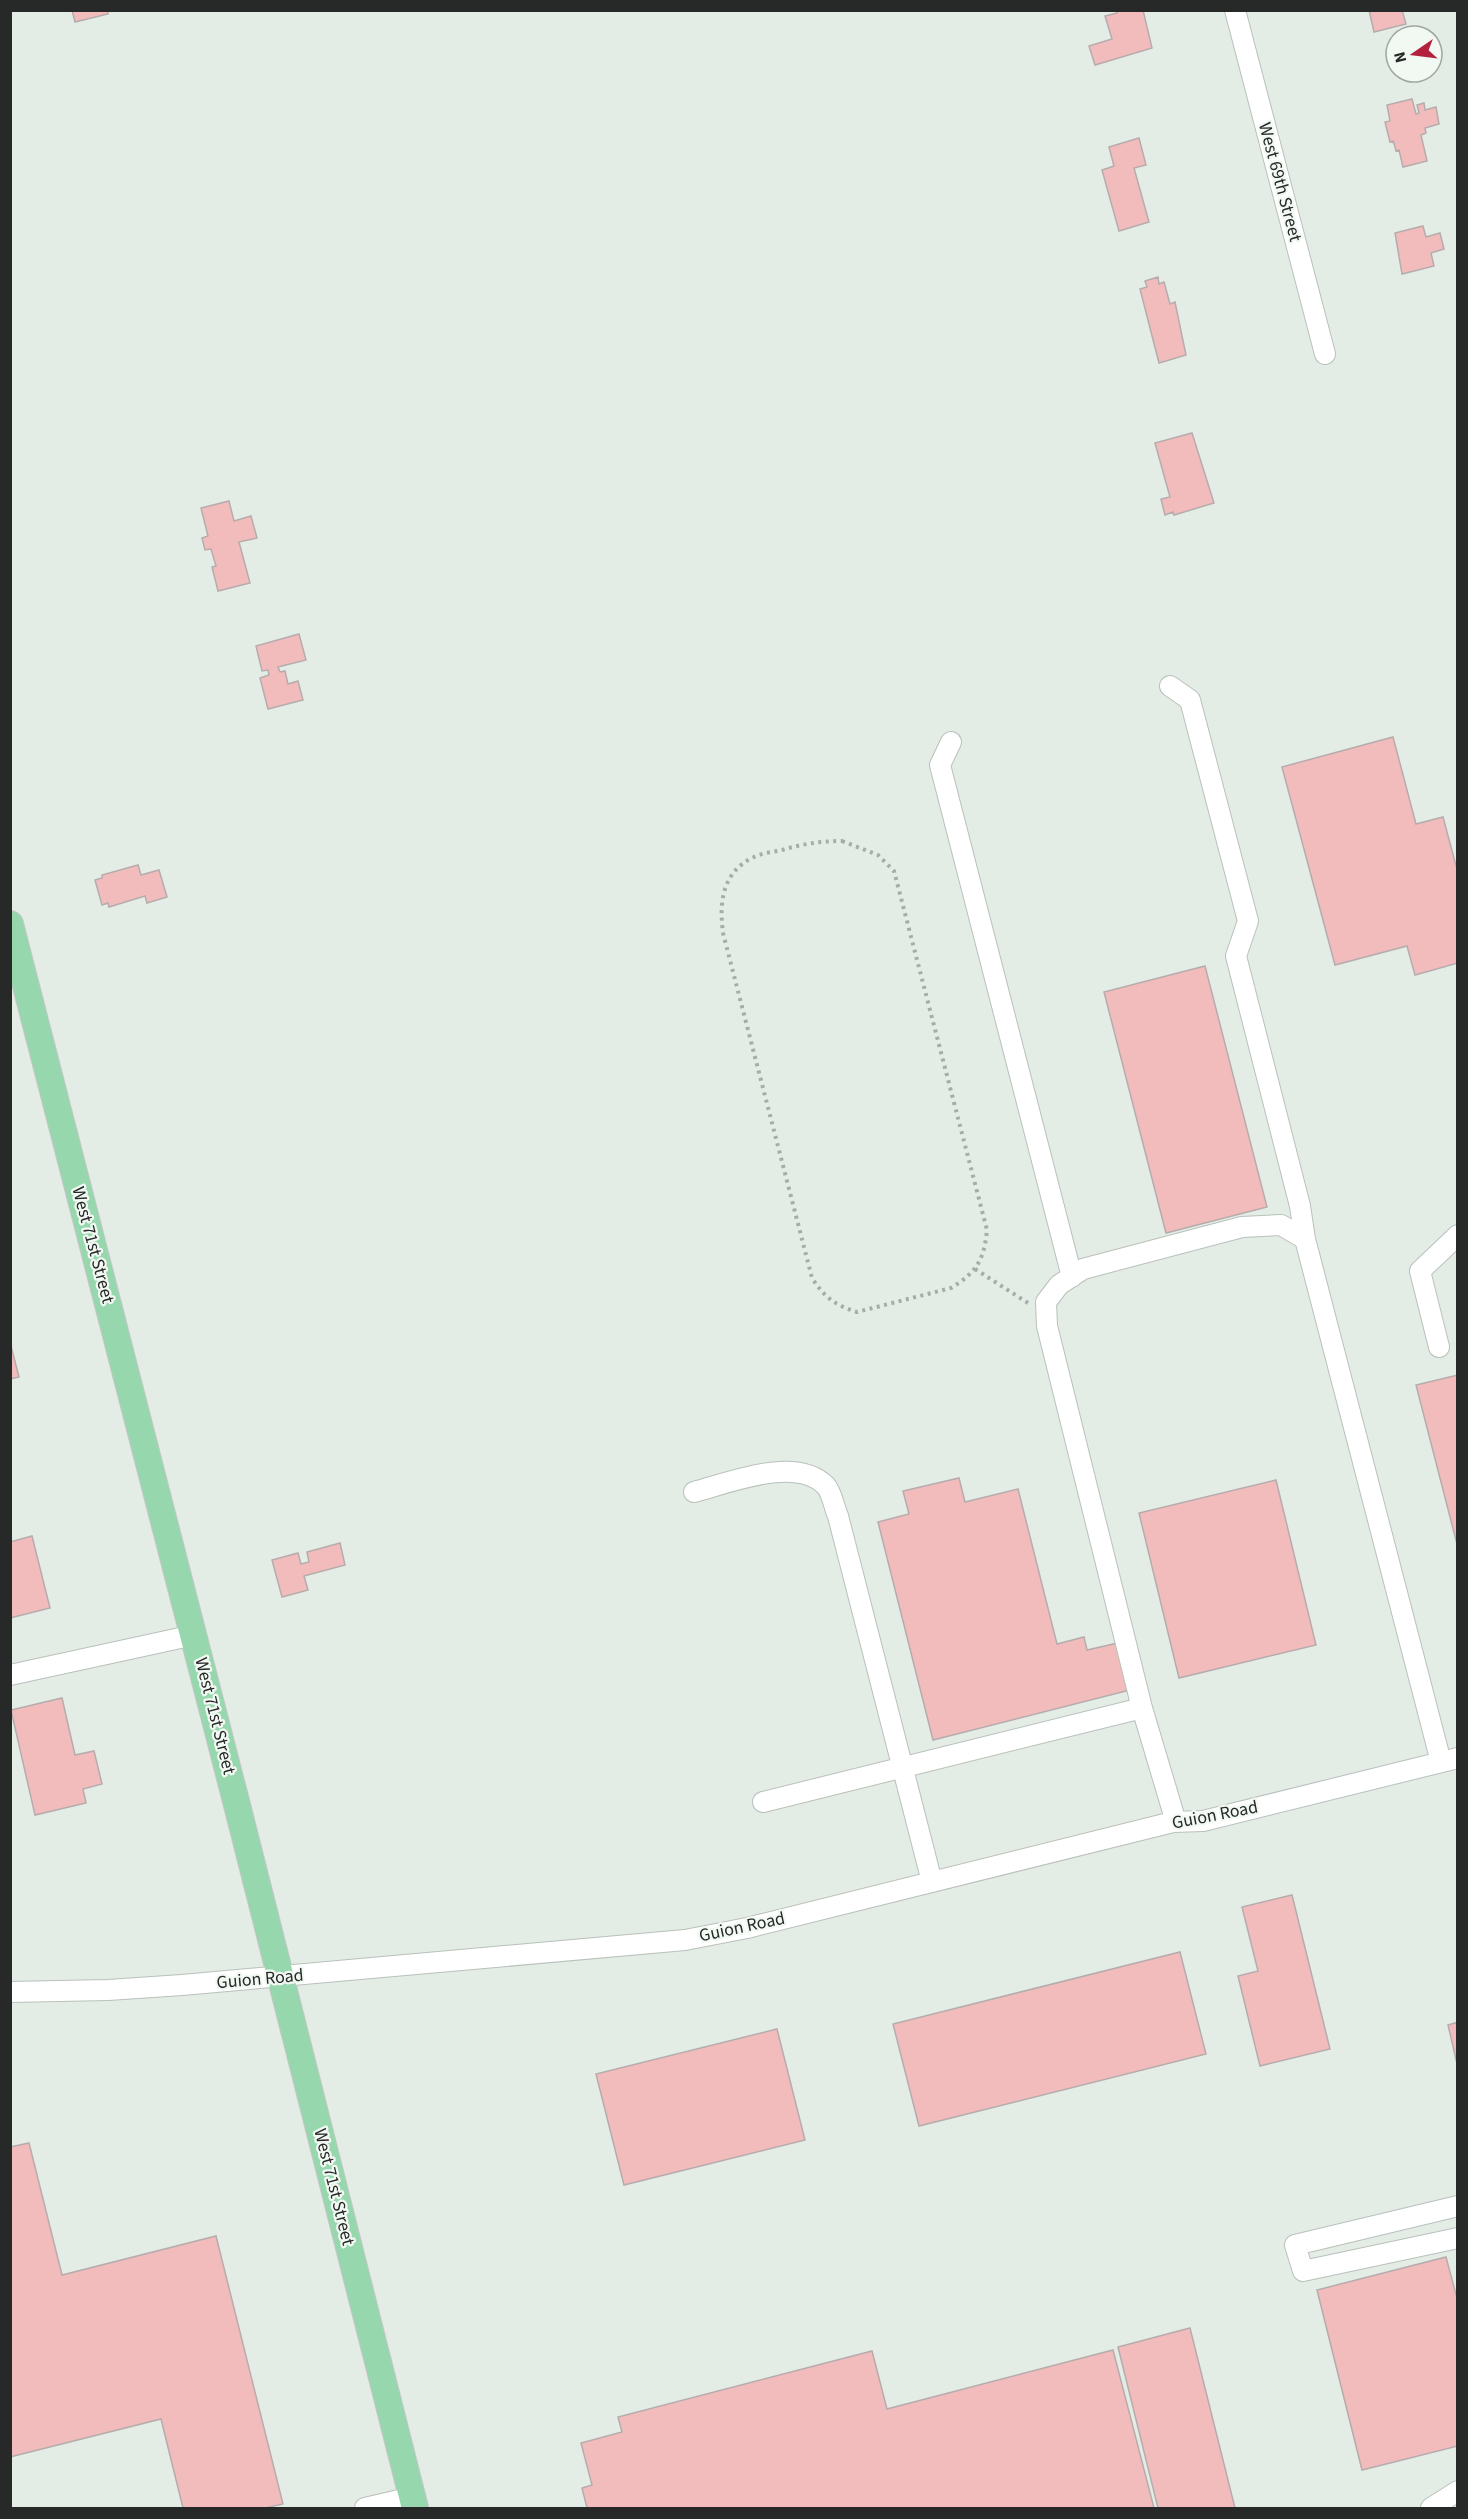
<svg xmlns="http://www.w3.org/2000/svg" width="1468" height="2519" viewBox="0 0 1468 2519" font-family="'Source Sans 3',sans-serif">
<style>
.building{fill:#f2bcbd;stroke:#b6acac;stroke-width:1.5}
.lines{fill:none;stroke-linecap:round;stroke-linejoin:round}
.minor-casing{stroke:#b9c1bb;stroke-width:22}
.major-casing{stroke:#c7c7c7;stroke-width:28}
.path{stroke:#a6ada8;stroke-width:4;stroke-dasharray:3 4.5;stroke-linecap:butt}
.minor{stroke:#fff;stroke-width:20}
.major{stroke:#97d7ad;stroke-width:26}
.labels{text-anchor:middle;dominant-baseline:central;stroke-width:4.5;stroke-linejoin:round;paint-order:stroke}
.street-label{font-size:18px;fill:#262927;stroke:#f2f9f3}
</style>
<rect width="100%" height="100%" fill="#e4ece6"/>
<!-- building -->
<path class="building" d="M72 10H108V14L75 22Z
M1116 10H1143L1152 48 1095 65 1089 46 1112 39 1105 16 1117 13Z
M1369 10H1402L1406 24 1374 32Z
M1412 99 1416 114 1419 113 1417 105 1424 103 1425 110 1436 107 1439 124 1425 128 1426 133 1421 135 1427 161 1403 167 1399 150 1396 151 1394 143 1392 142 1394 141 1390 142 1385 122 1390 121 1387 105Z
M1139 138 1146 165 1134 168 1149 222 1119 231 1102 170 1114 166 1109 147Z
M1423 226 1426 237 1440 233 1444 249 1431 253 1434 266 1402 274 1395 233Z
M1158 277 1159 284 1164 282 1170 304 1175 302 1186 355 1159 363 1140 289 1147 287 1145 281Z
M1192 433 1214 503 1174 515 1173 512 1165 515 1161 499 1170 497 1155 443Z
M229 501 234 521 251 516 257 538 239 542 250 583 218 591 212 567 216 566 211 549 205 550 202 538 208 536 201 508Z
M299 634 306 660 278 667 280 672 285 671 288 684 298 681 303 700 268 709 260 678 269 675 268 670 262 671 256 646Z
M1393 737 1416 824 1443 817 1458 873V963L1415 975 1407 946 1335 965 1282 767Z
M138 865 141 875 159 870 167 897 147 903 145 896 109 907 108 903 102 905 95 880 102 878V875Z
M1205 966 1267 1207 1166 1233 1104 992Z
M10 1342 19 1377 10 1379Z
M1458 1375V1548L1416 1385Z
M959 1478 965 1502 1018 1489 1057 1644 1084 1637 1087 1650 1118 1643 1130 1690 933 1740 878 1522 909 1514 903 1491Z
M1276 1480 1316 1645 1179 1678 1139 1513Z
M32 1536 50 1608 10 1618V1542Z
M340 1543 345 1565 304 1576 308 1590 282 1597 272 1560 298 1553 301 1564 309 1562 307 1552Z
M62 1698 75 1755 94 1751 102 1784 83 1789 86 1803 35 1815 11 1710Z
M1292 1895 1330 2049 1260 2066 1238 1976 1258 1971 1242 1907Z
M1180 1952 1206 2054 919 2126 893 2024Z
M1458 2022V2068L1448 2025Z
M777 2029 805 2140 624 2185 596 2074Z
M29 2143 62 2275 216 2236 283 2504 265 2508H183L161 2419 10 2457V2147Z
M1446 2257 1458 2302V2446L1362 2470 1317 2290Z
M1190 2328 1235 2508H1158L1118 2347Z
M1113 2350 1154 2508H587L582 2488 592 2485 581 2443 622 2432 618 2417 872 2351 887 2409Z"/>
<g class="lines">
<defs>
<path id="minor" d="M1235 10 1325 354
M1170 686 1190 700 1248 921 1236 956 1300 1206 1305 1239
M951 742 940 765 1072 1277
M1439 1347 1420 1271 1458 1235
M694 1492C729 1483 796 1455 826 1486 832 1493 834 1507 838 1516L932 1882
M10 1675 194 1635
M1142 1708 1047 1326 1046 1302 1059 1285 1083 1269 1242 1227 1281 1225 1305 1239 1441 1762
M763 1802 1142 1708 1176 1822
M10 1992 108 1990 182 1985 685 1940 747 1928 1173 1822 1203 1821 1458 1758
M1458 2206 1295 2245 1303 2271 1458 2238
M365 2508 412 2497
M1431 2508 1458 2491"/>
<path id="major" d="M10 924 238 1809 415 2508"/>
</defs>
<!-- minor casing -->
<use href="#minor" class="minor-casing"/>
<!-- major casing -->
<use href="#major" class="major-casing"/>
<!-- path -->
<path class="path" d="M842 841 878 855 894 871 987 1230C984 1260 977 1272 951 1288L857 1312C835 1305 825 1298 812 1278L723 933C719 902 722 872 754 857 762 853 773 852 782 850 802 844 821 841 842 841Z
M975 1269 1028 1303"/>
<!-- minor -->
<use href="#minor" class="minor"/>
<!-- major -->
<use href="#major" class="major"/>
</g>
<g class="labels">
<!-- street labels -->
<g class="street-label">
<text transform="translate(1280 182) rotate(75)">West 69th Street</text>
<text transform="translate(93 1245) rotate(75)">West 71st Street</text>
<text transform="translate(215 1716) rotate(76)">West 71st Street</text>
<text transform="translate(1215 1815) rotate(-11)">Guion Road</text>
<text transform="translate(742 1927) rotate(-12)">Guion Road</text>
<text transform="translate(260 1979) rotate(-5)">Guion Road</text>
<text transform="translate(334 2187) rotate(76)">West 71st Street</text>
</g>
</g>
<!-- border -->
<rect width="1468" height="2519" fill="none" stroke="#262927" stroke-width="24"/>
<!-- north arrow -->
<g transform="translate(1414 54) rotate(256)"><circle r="28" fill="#f2f9f3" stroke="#a0a6a1" stroke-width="1.5"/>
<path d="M0-4.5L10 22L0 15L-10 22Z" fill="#b4213d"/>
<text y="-9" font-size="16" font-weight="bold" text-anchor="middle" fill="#262927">N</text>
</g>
</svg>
